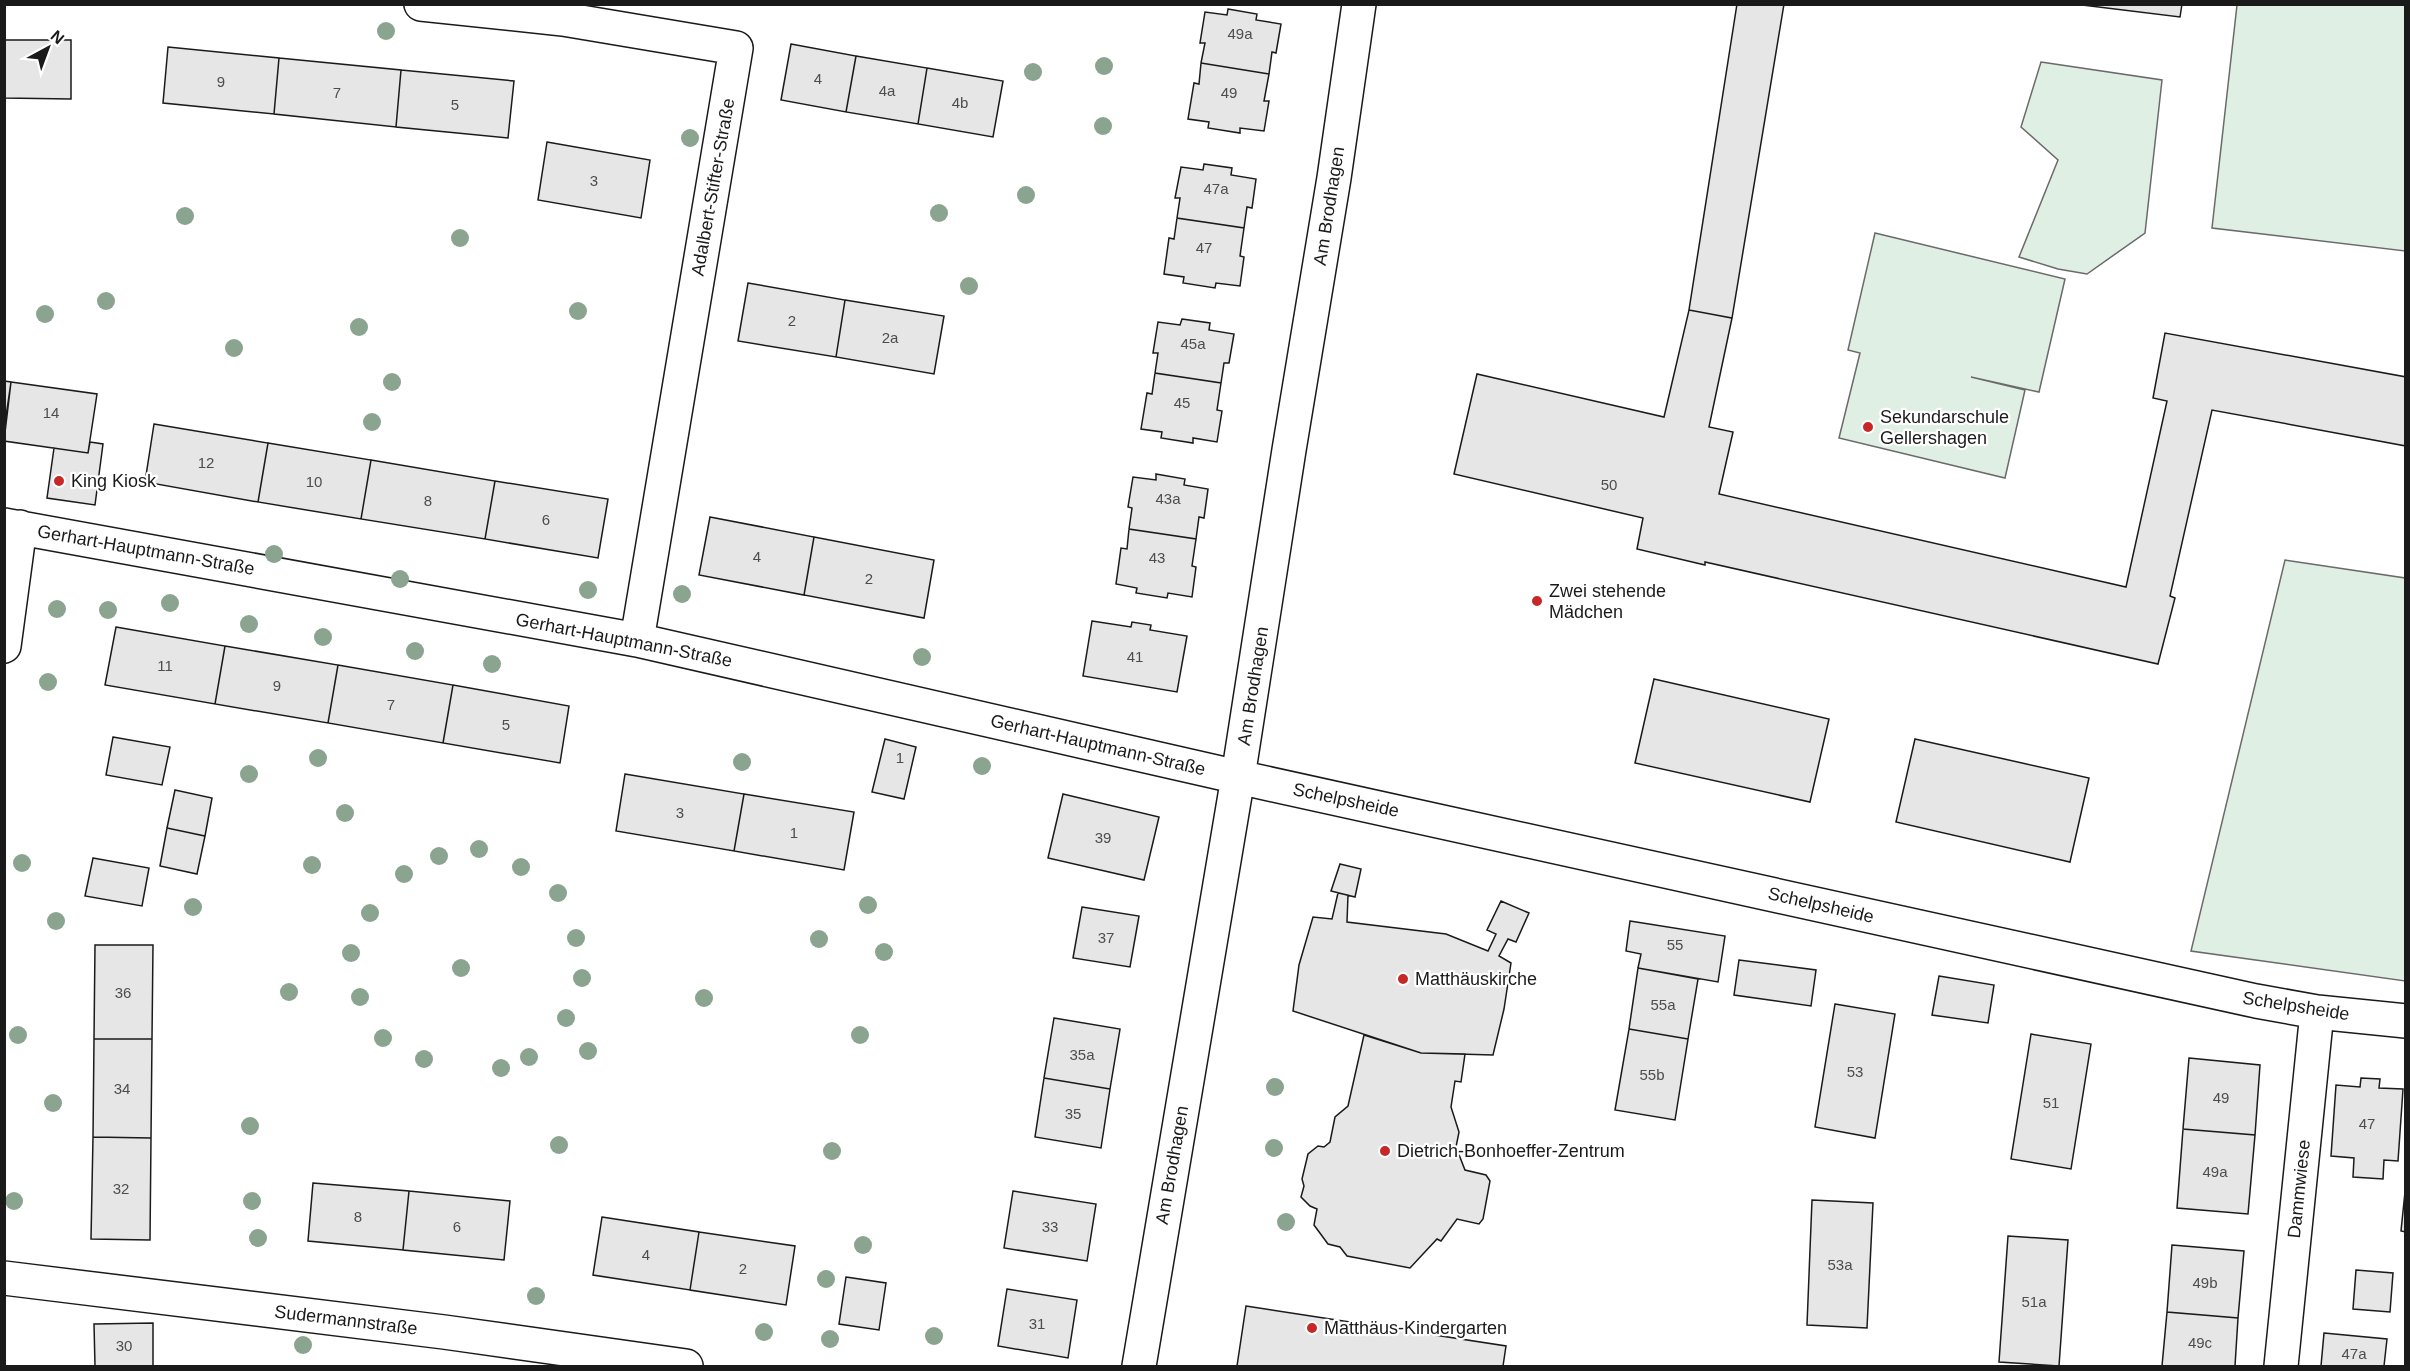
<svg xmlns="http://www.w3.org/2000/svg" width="2410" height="1371" viewBox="0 0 2410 1371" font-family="Arial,sans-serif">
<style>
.green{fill:#e0efe3;stroke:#6a6a6a;stroke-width:1.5}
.building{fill:#e6e6e6;stroke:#1a1a1a;stroke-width:1.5}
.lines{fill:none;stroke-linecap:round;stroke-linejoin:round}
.street-casing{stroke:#1a1a1a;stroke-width:36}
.street{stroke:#fff;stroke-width:33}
.tree{fill:#8aa48f}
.poi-dot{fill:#c62828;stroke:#fff;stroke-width:2}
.labels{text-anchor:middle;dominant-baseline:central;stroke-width:4.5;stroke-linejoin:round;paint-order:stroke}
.number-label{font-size:15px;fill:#4d4d4d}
.street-label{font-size:18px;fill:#1a1a1a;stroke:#fff}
.poi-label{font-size:18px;fill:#1a1a1a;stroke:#fff;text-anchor:start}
</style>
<rect width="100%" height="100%" fill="#fff"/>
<!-- green -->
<path class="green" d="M2237 5H2405V251L2212 228Z
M2041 62 2162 80 2145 233 2087 274 2058 269 2019 257 2058 160 2021 127Z
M1875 233 2065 279 2039 392 1971 377 2025 390 2005 478 1839 438 1860 353 1848 350Z
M2285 560 2405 578V981L2191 951Z"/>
<!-- building -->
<path class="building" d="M1737 4H1784L1732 318 1689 310Z
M2074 4H2182L2180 17Z
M1228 9 1257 14 1256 20 1281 24 1276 53 1272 52 1269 74 1201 63 1205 43H1200L1205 12 1227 15Z
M4 40H71V99L4 98Z
M791 44 856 56 846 112 781 100Z
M168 47 279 58 274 114 163 103Z
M856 56 927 68 918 124 846 112Z
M279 58 401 70 396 127 274 114Z
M1201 63 1269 74 1264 101H1269L1264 131 1240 128V133L1208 128 1209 122 1188 119 1194 83 1199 84Z
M927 68 1003 81 993 137 918 124Z
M401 70 514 81 508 138 396 127Z
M547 142 650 160 641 218 538 200Z
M1204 164 1232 168 1231 175 1256 179 1252 208 1247 207 1244 228 1177 218 1180 198H1175L1181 167 1203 170Z
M1177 218 1244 228 1240 256 1244 257 1240 286 1216 283 1215 288 1183 283 1184 277 1164 274 1169 238 1174 239Z
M748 283 845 300 836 357 738 341Z
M845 300 944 316 934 374 836 357Z
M1689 310 1732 318 1709 427 1733 432 1719 494 2126 587 2167 401 2153 398 2165 333 2406 377V446L2212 410 2170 596 2175 598 2158 664 1705 562V565L1637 549 1643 518 1454 474 1477 374 1664 417Z
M1182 319 1210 323 1209 330 1234 334 1229 363H1224L1221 383 1155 373 1158 353H1153L1158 322 1180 325Z
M1155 373 1221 383 1217 410 1222 411 1217 442 1193 438V443L1161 438 1162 432 1141 429 1147 393 1152 394Z
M4 381 11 382 4 430Z
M11 382 97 394 88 453 4 441Z
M154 424 268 443 258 502 145 482Z
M90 442 103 444 95 505 47 498 54 448 88 453Z
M268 443 371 460 361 519 258 502Z
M371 460 495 481 485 539 361 519Z
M1156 474 1185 479 1184 485 1208 489 1204 518 1199 517 1196 539 1129 529 1132 508 1128 507 1133 477 1156 480Z
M495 481 608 499 598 558 485 539Z
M710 517 814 537 804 595 699 575Z
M1129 529 1196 539 1192 566 1196 567 1192 597 1168 593 1167 598 1136 593 1137 588 1116 584 1121 548 1127 549Z
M814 537 934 560 924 618 804 595Z
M1092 621 1131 627 1132 622 1151 625 1150 630 1187 636 1177 692 1083 676Z
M116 627 225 646 215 704 105 685Z
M225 646 338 665 328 723 215 704Z
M338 665 453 685 443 743 328 723Z
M1654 679 1829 719 1810 802 1635 763Z
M453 685 569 706 560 763 443 743Z
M113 737 170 747 162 785 106 775Z
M885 739 916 747 904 799 872 792Z
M1915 739 2089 778 2070 862 1896 822Z
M625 774 744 794 734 851 616 831Z
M175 790 212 798 205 836 167 828Z
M744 794 854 812 844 870 734 851Z
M1063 794 1159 817 1144 880 1048 858Z
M167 828 205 836 197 874 160 866Z
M93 858 149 868 142 906 85 896Z
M1340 864 1361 869 1355 897 1331 891Z
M1338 893 1348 895 1347 922 1446 934 1488 951 1496 934 1487 930 1501 901 1529 913 1516 942 1508 939 1499 956 1511 963 1504 1009 1493 1055 1421 1053 1293 1011 1299 965 1313 917 1332 919Z
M1082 907 1139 916 1130 967 1073 958Z
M1630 921 1725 936 1718 982 1638 968 1641 954 1626 951Z
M95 945H153L152 1039H94Z
M1739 960 1816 970 1811 1006 1734 995Z
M1638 968 1698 979 1688 1039 1629 1029Z
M1939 976 1994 985 1988 1023 1932 1015Z
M1835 1004 1895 1014 1875 1138 1815 1127Z
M1054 1018 1120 1029 1110 1089 1044 1078Z
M1629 1029 1688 1039 1675 1120 1615 1110Z
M2031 1034 2091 1044 2071 1169 2011 1159Z
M1364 1035 1421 1053 1465 1054 1461 1082 1455 1081 1451 1107 1459 1132 1456 1147 1465 1170 1486 1175 1490 1181 1483 1219 1479 1224 1457 1219 1441 1241 1437 1239 1410 1268 1347 1256 1340 1247 1328 1244 1314 1225 1317 1209 1310 1206 1301 1197 1304 1186 1302 1179 1308 1154 1318 1146 1324 1147 1330 1142 1335 1117 1348 1106Z
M94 1039H152L151 1138 93 1137Z
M2189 1058 2260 1065 2255 1135 2183 1129Z
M1044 1078 1110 1089 1101 1148 1035 1137Z
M2361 1078 2380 1079 2379 1088 2403 1089 2398 1161 2384 1160 2383 1179 2353 1177 2354 1158 2331 1156 2336 1085 2360 1087Z
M2183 1129 2255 1135 2248 1214 2177 1208Z
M93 1137 151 1138 150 1240 91 1239Z
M313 1183 409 1191 403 1250 308 1241Z
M409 1191 510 1201 504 1260 403 1250Z
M1013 1191 1096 1204 1087 1261 1004 1248Z
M2405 1192H2406V1232L2401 1231Z
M1812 1200 1873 1203 1867 1328 1807 1325Z
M602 1217 699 1232 690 1290 593 1275Z
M699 1232 795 1246 786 1305 690 1290Z
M2008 1236 2068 1240 2059 1366 1999 1362Z
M2172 1245 2244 1251 2238 1318 2167 1312Z
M2356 1270 2393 1273 2390 1312 2353 1309Z
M846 1277 886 1283 879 1330 839 1324Z
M1007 1289 1077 1300 1068 1358 998 1346Z
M1246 1306 1506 1346 1503 1366H1237Z
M2167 1312 2238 1318 2235 1366H2162Z
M153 1323V1366H95L94 1324Z
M2324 1333 2387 1339 2384 1366H2321Z"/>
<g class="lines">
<defs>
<path id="street" d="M421 4 563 19 736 48 637 640
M4 525 637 640 1238 777 2256 1001 2317 1012 2406 1021
M4 646 20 527
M4 1278 444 1332 686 1366
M1139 1366 1238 777 1289 450 1334 178 1359 4
M2281 1366 2317 1012"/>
</defs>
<!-- street casing -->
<use href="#street" class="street-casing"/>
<!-- street -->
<use href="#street" class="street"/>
</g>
<!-- trees -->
<g class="tree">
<circle cx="386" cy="31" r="9"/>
<circle cx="1104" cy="66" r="9"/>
<circle cx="1033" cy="72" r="9"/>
<circle cx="1103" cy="126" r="9"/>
<circle cx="690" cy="138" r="9"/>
<circle cx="1026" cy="195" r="9"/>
<circle cx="939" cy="213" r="9"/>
<circle cx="185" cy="216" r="9"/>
<circle cx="460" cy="238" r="9"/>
<circle cx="969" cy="286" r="9"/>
<circle cx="106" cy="301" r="9"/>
<circle cx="578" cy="311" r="9"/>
<circle cx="45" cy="314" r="9"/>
<circle cx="359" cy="327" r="9"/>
<circle cx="234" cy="348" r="9"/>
<circle cx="392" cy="382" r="9"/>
<circle cx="372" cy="422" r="9"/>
<circle cx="274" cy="554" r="9"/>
<circle cx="400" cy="579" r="9"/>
<circle cx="588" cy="590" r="9"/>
<circle cx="682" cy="594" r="9"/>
<circle cx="170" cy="603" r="9"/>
<circle cx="57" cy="609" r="9"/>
<circle cx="108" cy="610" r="9"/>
<circle cx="249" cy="624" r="9"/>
<circle cx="323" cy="637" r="9"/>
<circle cx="415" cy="651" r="9"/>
<circle cx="922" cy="657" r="9"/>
<circle cx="492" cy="664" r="9"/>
<circle cx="48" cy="682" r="9"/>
<circle cx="318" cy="758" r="9"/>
<circle cx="742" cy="762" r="9"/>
<circle cx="982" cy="766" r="9"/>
<circle cx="249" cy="774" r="9"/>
<circle cx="345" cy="813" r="9"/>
<circle cx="479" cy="849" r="9"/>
<circle cx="439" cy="856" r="9"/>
<circle cx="22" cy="863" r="9"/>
<circle cx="312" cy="865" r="9"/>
<circle cx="521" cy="867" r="9"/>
<circle cx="404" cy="874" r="9"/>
<circle cx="558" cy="893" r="9"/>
<circle cx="868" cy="905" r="9"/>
<circle cx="193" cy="907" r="9"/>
<circle cx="370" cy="913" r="9"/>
<circle cx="56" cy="921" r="9"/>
<circle cx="576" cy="938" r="9"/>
<circle cx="819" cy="939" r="9"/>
<circle cx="884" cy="952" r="9"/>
<circle cx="351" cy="953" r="9"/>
<circle cx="461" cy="968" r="9"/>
<circle cx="582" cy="978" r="9"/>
<circle cx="289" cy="992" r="9"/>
<circle cx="360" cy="997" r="9"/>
<circle cx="704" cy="998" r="9"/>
<circle cx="566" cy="1018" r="9"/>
<circle cx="18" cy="1035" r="9"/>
<circle cx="860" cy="1035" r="9"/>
<circle cx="383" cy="1038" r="9"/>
<circle cx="588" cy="1051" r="9"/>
<circle cx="529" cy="1057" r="9"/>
<circle cx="424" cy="1059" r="9"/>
<circle cx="501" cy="1068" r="9"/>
<circle cx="1275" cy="1087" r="9"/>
<circle cx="53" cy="1103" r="9"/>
<circle cx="250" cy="1126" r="9"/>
<circle cx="559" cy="1145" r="9"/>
<circle cx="1274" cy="1148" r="9"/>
<circle cx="832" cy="1151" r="9"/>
<circle cx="14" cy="1201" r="9"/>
<circle cx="252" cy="1201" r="9"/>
<circle cx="1286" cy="1222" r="9"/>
<circle cx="258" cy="1238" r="9"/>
<circle cx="863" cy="1245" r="9"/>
<circle cx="826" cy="1279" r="9"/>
<circle cx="536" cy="1296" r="9"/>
<circle cx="764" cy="1332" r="9"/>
<circle cx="934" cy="1336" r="9"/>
<circle cx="830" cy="1339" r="9"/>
<circle cx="303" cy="1345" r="9"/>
</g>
<!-- markers -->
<g class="poi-dot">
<circle cx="1868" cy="427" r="6"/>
<circle cx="59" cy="481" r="6"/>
<circle cx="1537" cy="601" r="6"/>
<circle cx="1403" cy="979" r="6"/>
<circle cx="1385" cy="1151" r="6"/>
<circle cx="1312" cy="1328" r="6"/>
</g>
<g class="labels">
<!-- number labels -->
<g class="number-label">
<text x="1240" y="33">49a</text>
<text x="818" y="78">4</text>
<text x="221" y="81">9</text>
<text x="887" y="90">4a</text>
<text x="337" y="92">7</text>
<text x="1229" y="92">49</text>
<text x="960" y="102">4b</text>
<text x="455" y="104">5</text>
<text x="594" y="180">3</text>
<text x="1216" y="188">47a</text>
<text x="1204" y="247">47</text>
<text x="792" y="320">2</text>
<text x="890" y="337">2a</text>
<text x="1193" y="343">45a</text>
<text x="1182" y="402">45</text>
<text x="51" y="412">14</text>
<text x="206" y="462">12</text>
<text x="314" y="481">10</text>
<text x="1609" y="484">50</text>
<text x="1168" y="498">43a</text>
<text x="428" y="500">8</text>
<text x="546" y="519">6</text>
<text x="757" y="556">4</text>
<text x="1157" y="557">43</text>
<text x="869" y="578">2</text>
<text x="1135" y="656">41</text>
<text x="165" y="665">11</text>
<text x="277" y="685">9</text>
<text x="391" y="704">7</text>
<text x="506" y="724">5</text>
<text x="900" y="757">1</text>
<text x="680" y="812">3</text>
<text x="794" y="832">1</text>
<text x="1103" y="837">39</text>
<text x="1106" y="937">37</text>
<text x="1675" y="944">55</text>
<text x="123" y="992">36</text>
<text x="1663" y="1004">55a</text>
<text x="1082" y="1054">35a</text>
<text x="1855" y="1071">53</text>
<text x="1652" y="1074">55b</text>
<text x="122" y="1088">34</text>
<text x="2221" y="1097">49</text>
<text x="2051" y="1102">51</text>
<text x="1073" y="1113">35</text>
<text x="2367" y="1123">47</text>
<text x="2215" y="1171">49a</text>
<text x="121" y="1188">32</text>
<text x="358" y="1216">8</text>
<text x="457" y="1226">6</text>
<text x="1050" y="1226">33</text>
<text x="646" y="1254">4</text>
<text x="1840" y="1264">53a</text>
<text x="743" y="1268">2</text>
<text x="2205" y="1282">49b</text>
<text x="2034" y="1301">51a</text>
<text x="1037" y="1323">31</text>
<text x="2200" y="1342">49c</text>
<text x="124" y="1345">30</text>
<text x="2354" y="1353">47a</text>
</g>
<!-- street labels -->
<g class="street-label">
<text transform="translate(713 187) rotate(-80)">Adalbert-Stifter-Straße</text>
<text transform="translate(1329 206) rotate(-81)">Am Brodhagen</text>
<text transform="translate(146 550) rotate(10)">Gerhart-Hauptmann-Straße</text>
<text transform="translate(624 640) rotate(11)">Gerhart-Hauptmann-Straße</text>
<text transform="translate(1253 686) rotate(-81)">Am Brodhagen</text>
<text transform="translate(1098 745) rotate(13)">Gerhart-Hauptmann-Straße</text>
<text transform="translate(1346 800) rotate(12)">Schelpsheide</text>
<text transform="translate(1821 905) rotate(13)">Schelpsheide</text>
<text transform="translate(2296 1006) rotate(9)">Schelpsheide</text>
<text transform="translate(1172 1165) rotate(-80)">Am Brodhagen</text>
<text transform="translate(2299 1189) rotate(-84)">Dammwiese</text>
<text transform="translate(346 1320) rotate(7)">Sudermannstraße</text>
</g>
<!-- poi labels -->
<g class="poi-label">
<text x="1880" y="417">Sekundarschule<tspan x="1880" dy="21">Gellershagen</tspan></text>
<text x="71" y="481">King Kiosk</text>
<text x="1549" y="591">Zwei stehende<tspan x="1549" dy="21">Mädchen</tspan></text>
<text x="1415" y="979">Matthäuskirche</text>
<text x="1397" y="1151">Dietrich-Bonhoeffer-Zentrum</text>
<text x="1324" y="1328">Matthäus-Kindergarten</text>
</g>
</g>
<!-- border -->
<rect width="2410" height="1371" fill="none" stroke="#1a1a1a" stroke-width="12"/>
<!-- north arrow -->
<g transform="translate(48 48) rotate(41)" stroke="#ffffff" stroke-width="4.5" paint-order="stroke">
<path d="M0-4.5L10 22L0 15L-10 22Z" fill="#1a1a1a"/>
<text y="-9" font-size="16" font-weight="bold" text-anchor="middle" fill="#1a1a1a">N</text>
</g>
</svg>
